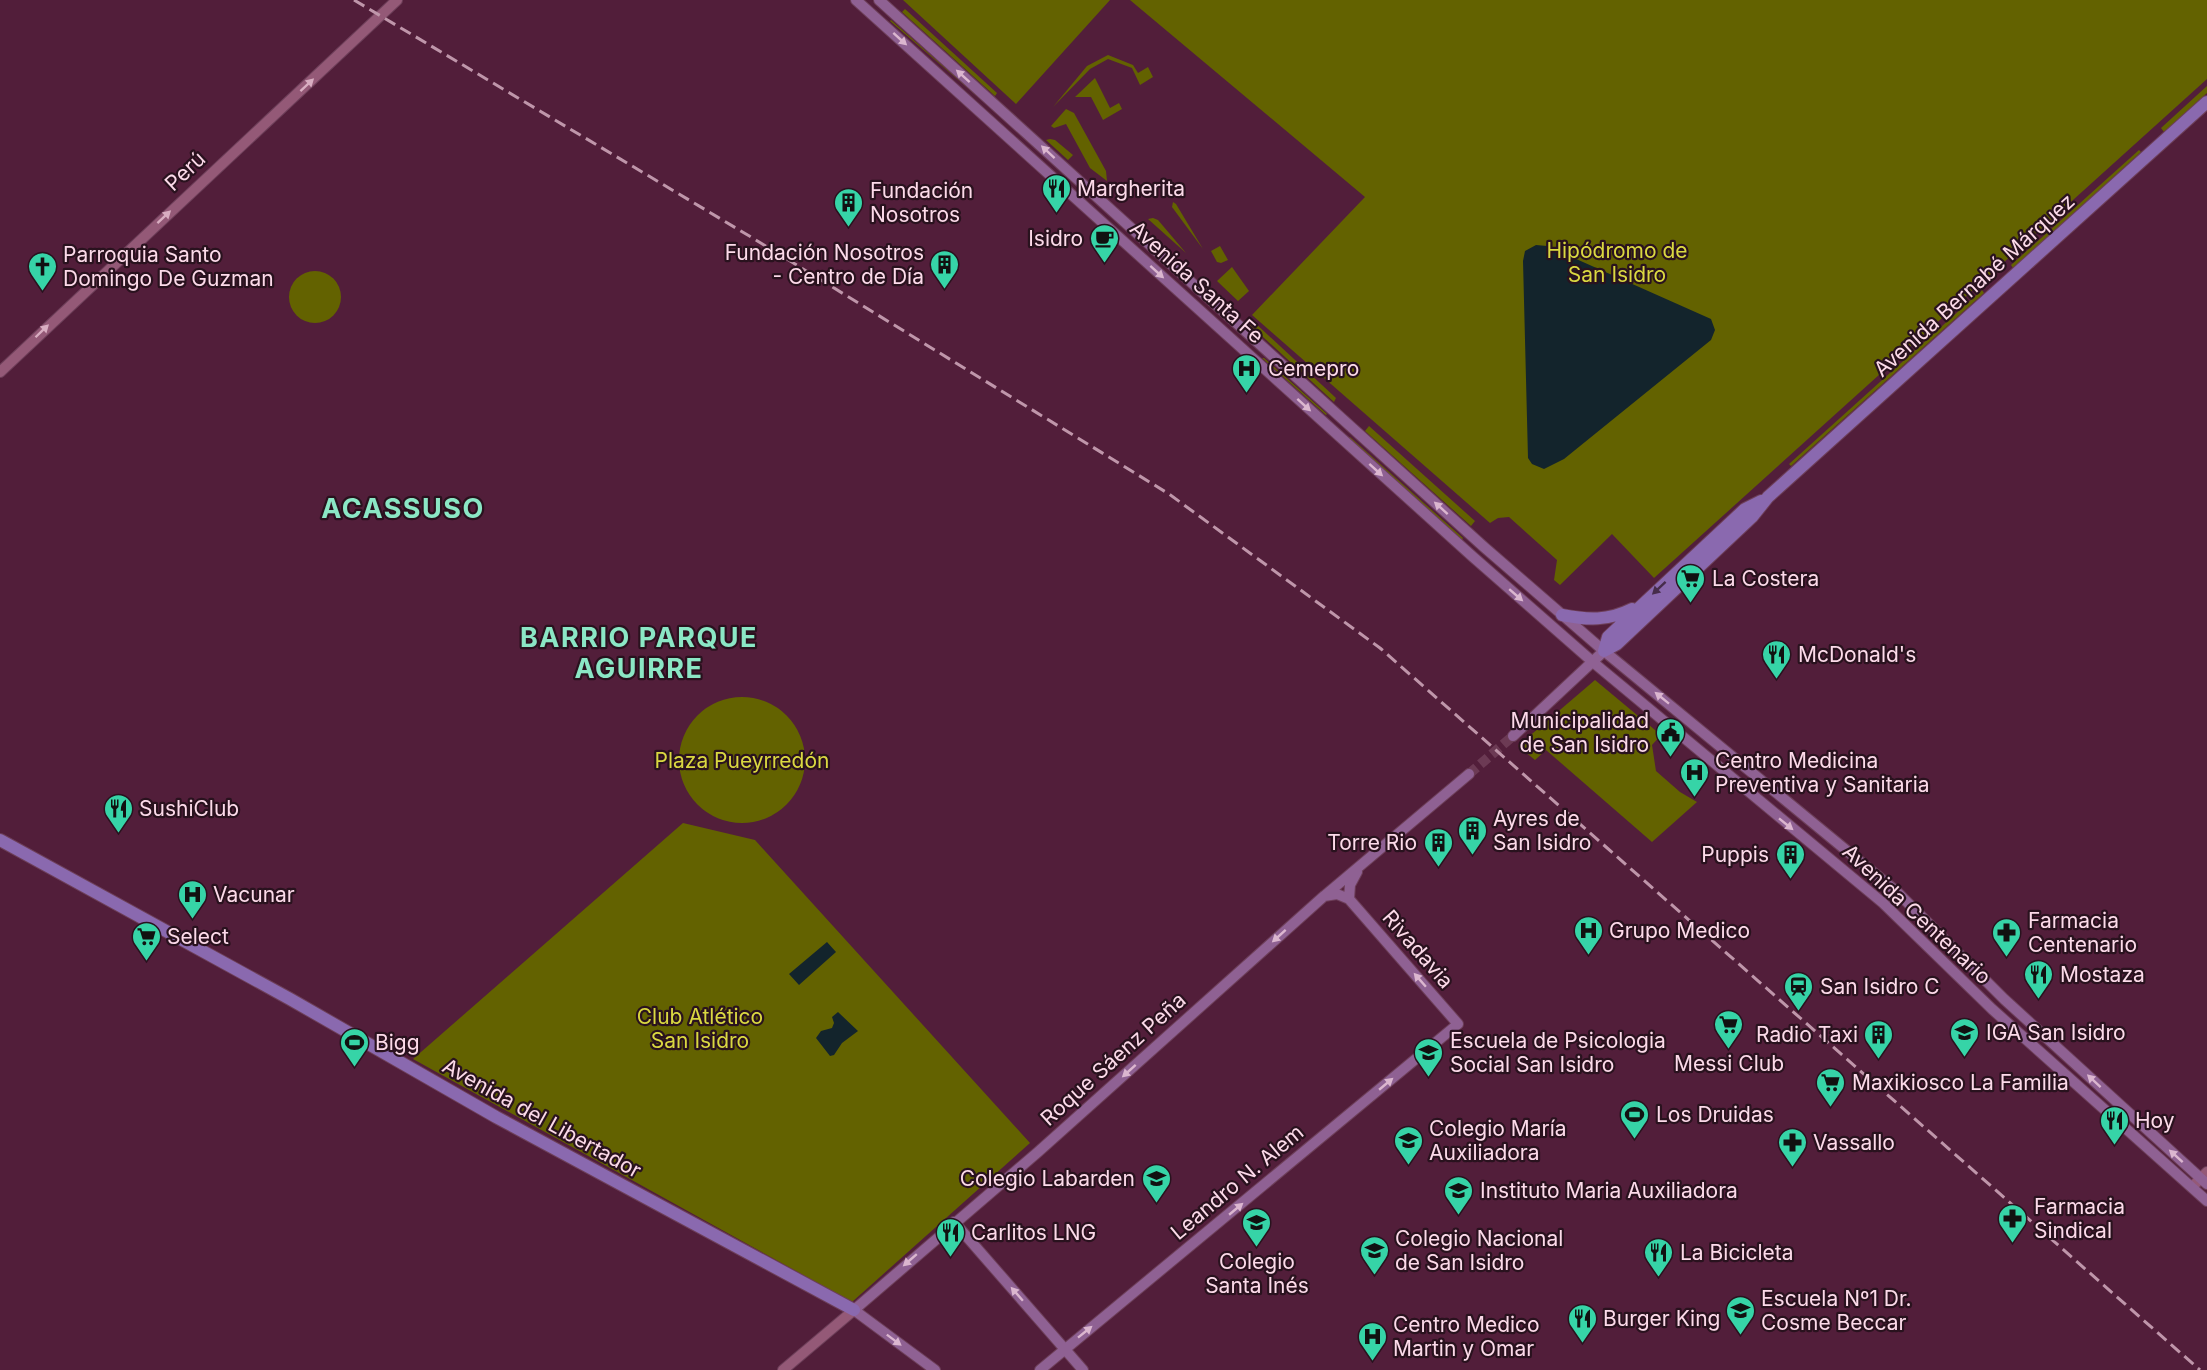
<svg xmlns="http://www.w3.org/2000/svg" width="2207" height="1370" viewBox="0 0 2207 1370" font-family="Inter,sans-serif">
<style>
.green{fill:#636200}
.water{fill:#13242c}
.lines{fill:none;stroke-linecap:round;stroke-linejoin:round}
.secondary-tunnel{stroke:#6c3a54;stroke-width:10;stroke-dasharray:10 5;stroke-linecap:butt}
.tertiary-casing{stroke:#6d3f59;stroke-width:12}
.secondary-casing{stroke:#6d3f59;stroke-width:12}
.primary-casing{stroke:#6d3f59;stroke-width:14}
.tertiary{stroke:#945977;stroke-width:10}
.secondary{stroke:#8f6193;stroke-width:10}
.primary{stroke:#8a69af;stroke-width:12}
.rail{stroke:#bf96aa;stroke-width:3;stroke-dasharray:12 6;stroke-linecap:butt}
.oneway{fill:#dbb6cf}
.oneway2{fill:#d8adc1}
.oneway3{fill:#462c4a}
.labels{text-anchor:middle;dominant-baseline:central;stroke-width:4.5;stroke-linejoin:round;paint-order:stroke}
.street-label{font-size:21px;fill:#fcdae9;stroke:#29121e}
.poi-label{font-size:21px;fill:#fcdae9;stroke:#29121e;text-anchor:start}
.park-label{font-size:21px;fill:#dad841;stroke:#29121e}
.district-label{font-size:27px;font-weight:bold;letter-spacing:1.5px;fill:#8be7c5;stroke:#29121e}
</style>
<rect width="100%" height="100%" fill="#521e3a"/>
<!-- green -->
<path class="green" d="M903 0H1110L1016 104Z
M1130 0H2207V79L1654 578 1612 534 1560 585 1554 580 1557 560 1509 517 1498 518 1490 523 1252 315 1365 197Z
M905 9 997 93 995 96 902 12Z
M891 20 986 104 890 21Z
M1108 55 1133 65 1138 73 1148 67 1153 77 1140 85 1132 68 1108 59 1090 69 1053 107 1087 66Z
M1095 78 1110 108 1119 103 1122 109 1103 120 1091 97H1075Z
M2207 86V93L2164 132 2161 128Z
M1066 109 1074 113 1106 171 1107 181 1090 168 1066 124 1054 128 1051 126Z
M1050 139 1055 140 1073 155 1068 160 1046 140Z
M2139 150 2141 152 2013 268 2011 265Z
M1173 202 1176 204 1203 249 1172 207Z
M1153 218 1158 220 1186 253 1148 219Z
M1220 246 1228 260 1221 263 1217 262 1211 251Z
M1232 267 1249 291 1238 301 1217 281Z
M289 297a26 26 0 1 1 52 0a26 26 0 1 1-52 0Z
M1982 290 1984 293 1791 466 1789 464Z
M1253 321 1336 398 1334 402 1250 325Z
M1262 358H1264L1327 414 1326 415Z
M1369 426 1475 521 1471 526 1365 431Z
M1350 437 1463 538 1462 540 1349 438Z
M1595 680 1661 735 1652 745 1656 771 1680 792 1697 802 1652 842 1546 750 1535 760 1518 746Z
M679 760a63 63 0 1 1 126 0a63 63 0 1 1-126 0Z
M683 823 755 840 1030 1143 852 1302 413 1059Z"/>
<!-- water -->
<path class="water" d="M1536 245 1547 246 1711 319 1715 330 1711 340 1564 459 1544 469 1532 464 1528 458 1523 261 1525 251Z
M827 942 836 952 799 985 789 974Z
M838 1012 858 1031 842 1043 834 1055 830 1056 816 1038 821 1031 832 1028 834 1023 832 1017Z"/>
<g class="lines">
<!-- secondary-tunnel -->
<path class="secondary-tunnel" d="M1469 774 1513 736"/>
<defs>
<path id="tertiary" d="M0 372 397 0
M2192 1187 2207 1172
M783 1370 854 1310"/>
<path id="secondary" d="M856 0 1472 556 1594 663 1883 903 1992 1009 2207 1201
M879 0 1484 547 1604 651 1897 892 2004 999 2207 1184
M1513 736 1604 651
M1349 899 1350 885 1357 872
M954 1222 1083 1370
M935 1370 854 1310 1038 1152 1323 897 1469 774
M1040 1370 1458 1024 1349 899 1337 894 1324 896"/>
<path id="primary" d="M1562 615C1588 620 1608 621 1632 609
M1604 651 1617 644 1752 517 1768 497 2207 102
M1604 651 1608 637 1745 509 1761 501
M0 840 290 999 496 1117 854 1310"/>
</defs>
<!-- tertiary casing -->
<use href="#tertiary" class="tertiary-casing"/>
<!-- secondary casing -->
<use href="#secondary" class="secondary-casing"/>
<!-- primary casing -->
<use href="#primary" class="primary-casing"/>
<!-- tertiary -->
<use href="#tertiary" class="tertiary"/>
<!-- secondary -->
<use href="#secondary" class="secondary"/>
<!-- primary -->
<use href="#primary" class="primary"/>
<!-- rail -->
<path class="rail" d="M354 0 751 237 1169 494 1380 648 2200 1370"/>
</g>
<!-- one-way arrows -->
<defs><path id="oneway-solid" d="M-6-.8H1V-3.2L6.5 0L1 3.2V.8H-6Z" transform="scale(1.5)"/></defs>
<g class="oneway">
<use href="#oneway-solid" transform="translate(900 39) rotate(42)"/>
<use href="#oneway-solid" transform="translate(963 76) rotate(-138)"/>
<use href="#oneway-solid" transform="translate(1048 152) rotate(-137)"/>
<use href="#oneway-solid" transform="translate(1157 272) rotate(42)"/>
<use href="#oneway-solid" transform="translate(1304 405) rotate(42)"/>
<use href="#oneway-solid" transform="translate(1376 470) rotate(42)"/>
<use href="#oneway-solid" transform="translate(1441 508) rotate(-138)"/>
<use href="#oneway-solid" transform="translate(1516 595) rotate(41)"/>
<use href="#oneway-solid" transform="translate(1662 698) rotate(-141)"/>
<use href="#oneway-solid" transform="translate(1786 824) rotate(39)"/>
<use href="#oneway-solid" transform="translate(1279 936) rotate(138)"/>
<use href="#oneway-solid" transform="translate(1420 980) rotate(-131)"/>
<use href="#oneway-solid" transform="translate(1129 1071) rotate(138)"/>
<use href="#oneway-solid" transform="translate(2094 1081) rotate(-137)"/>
<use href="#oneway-solid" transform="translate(1386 1084) rotate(-40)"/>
<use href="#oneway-solid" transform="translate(2176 1156) rotate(-138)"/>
<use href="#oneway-solid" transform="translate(1236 1209) rotate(-40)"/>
<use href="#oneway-solid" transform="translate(910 1260) rotate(139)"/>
<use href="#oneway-solid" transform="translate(1017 1294) rotate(-131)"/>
<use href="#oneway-solid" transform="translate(1085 1332) rotate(-39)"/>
<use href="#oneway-solid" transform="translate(894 1340) rotate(37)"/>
</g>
<g class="oneway2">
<use href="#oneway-solid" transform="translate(307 85) rotate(-43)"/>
<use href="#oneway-solid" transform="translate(164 217) rotate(-43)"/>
<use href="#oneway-solid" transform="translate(42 331) rotate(-44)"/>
</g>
<use class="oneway3" href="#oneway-solid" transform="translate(1659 588) rotate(137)"/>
<!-- icons -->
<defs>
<symbol id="restaurant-pin" viewBox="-11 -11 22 30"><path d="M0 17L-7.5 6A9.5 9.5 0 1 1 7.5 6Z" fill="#36d4a7" stroke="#29121e"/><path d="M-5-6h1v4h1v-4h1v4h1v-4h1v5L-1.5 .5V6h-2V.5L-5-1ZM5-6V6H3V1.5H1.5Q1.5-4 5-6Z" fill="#111"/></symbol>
<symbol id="building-pin" viewBox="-11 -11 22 30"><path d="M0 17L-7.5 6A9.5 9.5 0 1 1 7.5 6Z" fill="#36d4a7" stroke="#29121e"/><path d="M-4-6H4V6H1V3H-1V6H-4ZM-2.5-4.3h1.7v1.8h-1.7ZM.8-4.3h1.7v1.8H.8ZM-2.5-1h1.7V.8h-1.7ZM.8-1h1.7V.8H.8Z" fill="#111"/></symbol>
<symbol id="cafe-pin" viewBox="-11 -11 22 30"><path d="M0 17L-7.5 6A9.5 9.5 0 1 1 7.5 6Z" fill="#36d4a7" stroke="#29121e"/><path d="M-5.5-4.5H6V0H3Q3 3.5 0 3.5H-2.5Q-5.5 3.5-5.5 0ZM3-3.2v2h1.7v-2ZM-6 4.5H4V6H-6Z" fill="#111"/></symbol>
<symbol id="church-pin" viewBox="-11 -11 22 30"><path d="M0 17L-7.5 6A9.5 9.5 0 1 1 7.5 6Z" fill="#36d4a7" stroke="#29121e"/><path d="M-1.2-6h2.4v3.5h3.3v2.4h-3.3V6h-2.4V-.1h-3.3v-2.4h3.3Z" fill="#111"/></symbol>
<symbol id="hospital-pin" viewBox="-11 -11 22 30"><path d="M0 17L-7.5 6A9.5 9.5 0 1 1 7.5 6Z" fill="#36d4a7" stroke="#29121e"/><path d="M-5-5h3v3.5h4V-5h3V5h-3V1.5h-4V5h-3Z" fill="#111"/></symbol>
<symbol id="supermarket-pin" viewBox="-11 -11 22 30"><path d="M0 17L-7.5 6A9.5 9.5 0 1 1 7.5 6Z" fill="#36d4a7" stroke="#29121e"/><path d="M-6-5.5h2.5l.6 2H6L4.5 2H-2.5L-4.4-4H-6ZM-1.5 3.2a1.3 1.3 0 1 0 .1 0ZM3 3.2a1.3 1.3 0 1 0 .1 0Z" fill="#111"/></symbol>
<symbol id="civic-pin" viewBox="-11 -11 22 30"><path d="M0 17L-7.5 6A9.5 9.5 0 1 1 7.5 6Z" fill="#36d4a7" stroke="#29121e"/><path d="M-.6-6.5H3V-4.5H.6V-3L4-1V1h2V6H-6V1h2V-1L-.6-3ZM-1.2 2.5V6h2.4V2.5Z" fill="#111"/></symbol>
<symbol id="pharmacy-pin" viewBox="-11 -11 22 30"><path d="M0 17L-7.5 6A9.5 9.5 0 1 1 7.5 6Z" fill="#36d4a7" stroke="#29121e"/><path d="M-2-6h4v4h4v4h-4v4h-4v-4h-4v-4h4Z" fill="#111"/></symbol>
<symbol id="station-pin" viewBox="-11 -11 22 30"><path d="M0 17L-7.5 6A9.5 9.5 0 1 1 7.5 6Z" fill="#36d4a7" stroke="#29121e"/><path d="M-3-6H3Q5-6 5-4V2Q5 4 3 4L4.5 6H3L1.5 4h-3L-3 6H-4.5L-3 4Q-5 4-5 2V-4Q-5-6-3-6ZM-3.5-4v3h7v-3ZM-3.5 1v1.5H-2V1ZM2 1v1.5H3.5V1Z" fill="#111"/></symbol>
<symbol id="university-pin" viewBox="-11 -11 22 30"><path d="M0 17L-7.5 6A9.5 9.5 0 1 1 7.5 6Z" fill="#36d4a7" stroke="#29121e"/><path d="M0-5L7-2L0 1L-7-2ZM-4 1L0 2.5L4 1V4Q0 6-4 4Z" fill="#111"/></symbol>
<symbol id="stadium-pin" viewBox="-11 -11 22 30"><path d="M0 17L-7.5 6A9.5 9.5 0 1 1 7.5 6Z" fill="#36d4a7" stroke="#29121e"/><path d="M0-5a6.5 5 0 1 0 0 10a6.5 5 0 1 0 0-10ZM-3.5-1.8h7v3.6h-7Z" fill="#111"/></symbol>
<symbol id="school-pin" viewBox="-11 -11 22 30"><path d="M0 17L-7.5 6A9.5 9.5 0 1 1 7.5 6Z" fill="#36d4a7" stroke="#29121e"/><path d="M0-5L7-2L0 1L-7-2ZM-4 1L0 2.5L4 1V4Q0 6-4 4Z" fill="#111"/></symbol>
</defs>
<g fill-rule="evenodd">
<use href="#restaurant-pin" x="1040" y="172" width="33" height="45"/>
<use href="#building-pin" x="832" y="186" width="33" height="45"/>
<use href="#cafe-pin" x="1088" y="222" width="33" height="45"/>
<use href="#building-pin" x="928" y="248" width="33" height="45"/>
<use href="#church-pin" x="26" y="250" width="33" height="45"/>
<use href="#hospital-pin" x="1230" y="352" width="33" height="45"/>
<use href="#supermarket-pin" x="1674" y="562" width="33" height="45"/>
<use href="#restaurant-pin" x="1760" y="638" width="33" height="45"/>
<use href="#civic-pin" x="1654" y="716" width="33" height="45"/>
<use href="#hospital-pin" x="1678" y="756" width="33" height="45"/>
<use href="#restaurant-pin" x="102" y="792" width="33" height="45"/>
<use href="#building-pin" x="1456" y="814" width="33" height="45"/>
<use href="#building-pin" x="1422" y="826" width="33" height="45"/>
<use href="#building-pin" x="1774" y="838" width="33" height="45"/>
<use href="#hospital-pin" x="176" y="878" width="33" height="45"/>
<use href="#hospital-pin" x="1572" y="914" width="33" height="45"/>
<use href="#pharmacy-pin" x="1990" y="916" width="33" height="45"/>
<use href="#supermarket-pin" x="130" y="920" width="33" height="45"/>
<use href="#restaurant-pin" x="2022" y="958" width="33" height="45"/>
<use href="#station-pin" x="1782" y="970" width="33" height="45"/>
<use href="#supermarket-pin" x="1712" y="1008" width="33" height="45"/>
<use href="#university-pin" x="1948" y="1016" width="33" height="45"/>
<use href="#building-pin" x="1862" y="1018" width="33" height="45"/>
<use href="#stadium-pin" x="338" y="1026" width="33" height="45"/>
<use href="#school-pin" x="1412" y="1036" width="33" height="45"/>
<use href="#supermarket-pin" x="1814" y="1066" width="33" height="45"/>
<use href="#stadium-pin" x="1618" y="1098" width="33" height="45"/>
<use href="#restaurant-pin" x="2098" y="1104" width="33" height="45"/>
<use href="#school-pin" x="1392" y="1124" width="33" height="45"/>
<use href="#pharmacy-pin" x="1776" y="1126" width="33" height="45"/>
<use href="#school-pin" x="1140" y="1162" width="33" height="45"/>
<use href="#school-pin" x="1442" y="1174" width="33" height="45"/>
<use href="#pharmacy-pin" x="1996" y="1202" width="33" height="45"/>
<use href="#school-pin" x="1240" y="1206" width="33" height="45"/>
<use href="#restaurant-pin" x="934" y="1216" width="33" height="45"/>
<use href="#university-pin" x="1358" y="1234" width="33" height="45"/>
<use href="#restaurant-pin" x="1642" y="1236" width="33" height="45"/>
<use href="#school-pin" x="1724" y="1294" width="33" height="45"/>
<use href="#restaurant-pin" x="1566" y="1302" width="33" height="45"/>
<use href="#hospital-pin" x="1356" y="1320" width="33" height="45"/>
</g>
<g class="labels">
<!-- street labels -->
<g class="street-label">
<text transform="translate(185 171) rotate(-43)">Perú</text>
<text transform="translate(1197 282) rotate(42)">Avenida Santa Fe</text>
<text transform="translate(1974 285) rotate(-42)">Avenida Bernabé Márquez</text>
<text transform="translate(1917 914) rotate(43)">Avenida Centenario</text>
<text transform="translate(1418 949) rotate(49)">Rivadavia</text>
<text transform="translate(1113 1059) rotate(-42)">Roque Sáenz Peña</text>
<text transform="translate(542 1118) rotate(29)">Avenida del Libertador</text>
<text transform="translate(1237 1182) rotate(-40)">Leandro N. Alem</text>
</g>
<!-- poi labels -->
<g class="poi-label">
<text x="1077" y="188">Margherita</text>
<text x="870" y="190">Fundación<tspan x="870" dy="24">Nosotros</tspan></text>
<text x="1083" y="238" text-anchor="end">Isidro</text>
<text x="924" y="252" text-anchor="end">Fundación Nosotros<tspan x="924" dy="24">- Centro de Día</tspan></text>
<text x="63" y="254">Parroquia Santo<tspan x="63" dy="24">Domingo De Guzman</tspan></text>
<text x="1268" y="368">Cemepro</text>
<text x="1712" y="578">La Costera</text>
<text x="1798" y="654">McDonald's</text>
<text x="1649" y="720" text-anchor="end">Municipalidad<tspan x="1649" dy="24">de San Isidro</tspan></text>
<text x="1715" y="760">Centro Medicina<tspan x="1715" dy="24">Preventiva y Sanitaria</tspan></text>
<text x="139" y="808">SushiClub</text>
<text x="1493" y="818">Ayres de<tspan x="1493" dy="24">San Isidro</tspan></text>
<text x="1417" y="842" text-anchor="end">Torre Rio</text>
<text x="1769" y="854" text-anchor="end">Puppis</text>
<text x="213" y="894">Vacunar</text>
<text x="2028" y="920">Farmacia<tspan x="2028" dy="24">Centenario</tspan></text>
<text x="1609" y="930">Grupo Medico</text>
<text x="167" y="936">Select</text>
<text x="2060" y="974">Mostaza</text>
<text x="1820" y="986">San Isidro C</text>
<text x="1986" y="1032">IGA San Isidro</text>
<text x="1858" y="1034" text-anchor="end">Radio Taxi</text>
<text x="1450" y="1040">Escuela de Psicologia<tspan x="1450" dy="24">Social San Isidro</tspan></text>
<text x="375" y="1042">Bigg</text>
<text x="1729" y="1063" text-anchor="middle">Messi Club</text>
<text x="1852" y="1082">Maxikiosco La Familia</text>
<text x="1656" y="1114">Los Druidas</text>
<text x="2135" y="1120">Hoy</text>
<text x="1429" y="1128">Colegio María<tspan x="1429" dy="24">Auxiliadora</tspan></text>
<text x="1813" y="1142">Vassallo</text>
<text x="1135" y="1178" text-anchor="end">Colegio Labarden</text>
<text x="1480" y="1190">Instituto Maria Auxiliadora</text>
<text x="2034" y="1206">Farmacia<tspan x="2034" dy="24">Sindical</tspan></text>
<text x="971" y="1232">Carlitos LNG</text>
<text x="1395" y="1238">Colegio Nacional<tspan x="1395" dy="24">de San Isidro</tspan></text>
<text x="1680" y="1252">La Bicicleta</text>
<text x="1257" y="1261" text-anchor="middle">Colegio<tspan x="1257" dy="24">Santa Inés</tspan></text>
<text x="1761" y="1298">Escuela Nº1 Dr.<tspan x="1761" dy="24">Cosme Beccar</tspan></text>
<text x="1603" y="1318">Burger King</text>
<text x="1393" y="1324">Centro Medico<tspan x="1393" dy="24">Martin y Omar</tspan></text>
</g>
<!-- park labels -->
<g class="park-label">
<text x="1617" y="250">Hipódromo de<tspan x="1617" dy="24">San Isidro</tspan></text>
<text x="742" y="760">Plaza Pueyrredón</text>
<text x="700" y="1016">Club Atlético<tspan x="700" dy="24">San Isidro</tspan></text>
</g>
<!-- district labels -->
<g class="district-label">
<text x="403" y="508">ACASSUSO</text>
<text x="639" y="637">BARRIO PARQUE<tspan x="639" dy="31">AGUIRRE</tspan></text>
</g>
</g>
</svg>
